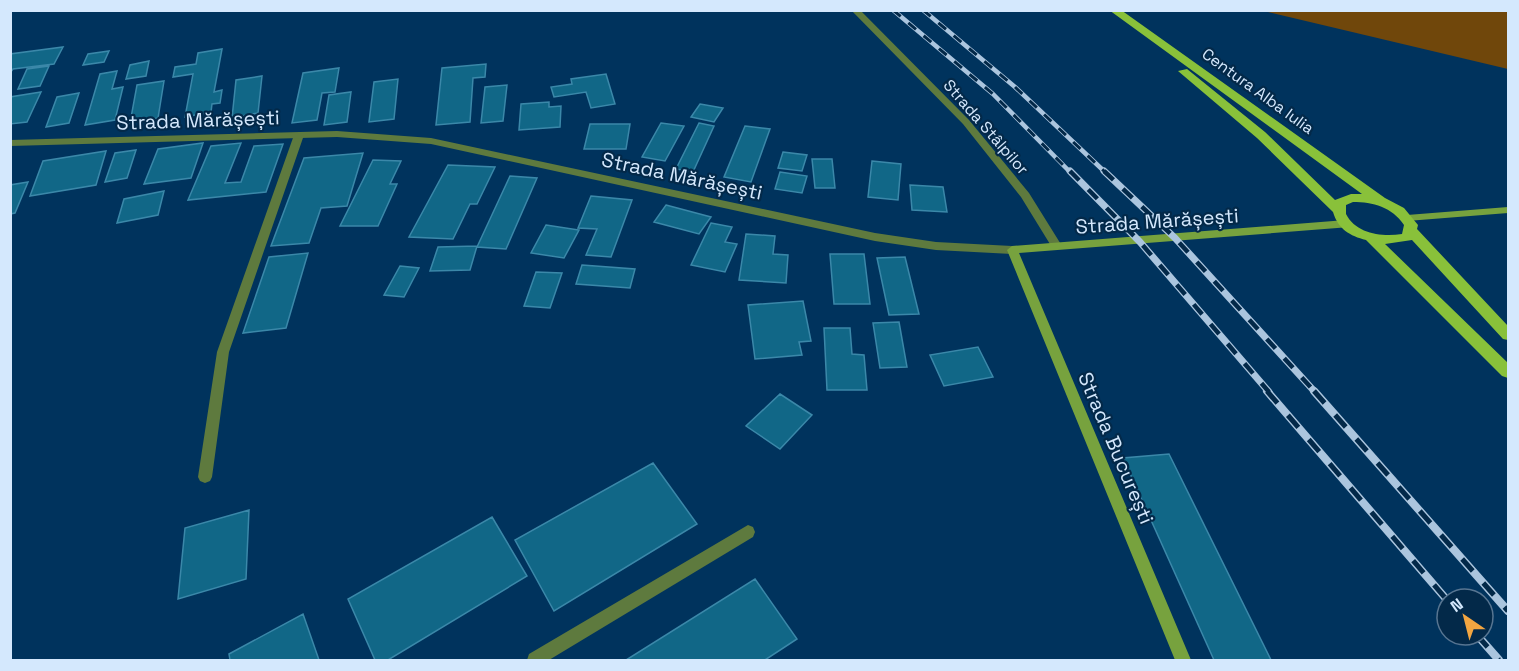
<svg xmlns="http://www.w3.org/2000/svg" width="1519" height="671" viewBox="0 0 1519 671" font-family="'Space Grotesk',sans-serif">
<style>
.green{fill:#70470b}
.building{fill:#116787;stroke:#3b88a9;stroke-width:1.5}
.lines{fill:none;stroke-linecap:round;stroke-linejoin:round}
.service{fill:#5e7a3e;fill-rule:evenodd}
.minor{fill:#5e7a3e;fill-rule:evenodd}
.tertiary{fill:#5e7a3e;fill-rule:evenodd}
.secondary{fill:#77a23e;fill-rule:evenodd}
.primary{fill:#89c13a;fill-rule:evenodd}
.rail-far2-casing{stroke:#abc5de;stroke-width:4.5}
.rail-far1-casing{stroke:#abc5de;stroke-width:7}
.rail-casing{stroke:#abc5de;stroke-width:8}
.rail-far2{stroke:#032949;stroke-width:3;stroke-dasharray:10;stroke-linecap:butt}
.rail-far1{stroke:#032949;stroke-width:4.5;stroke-dasharray:13;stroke-linecap:butt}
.rail{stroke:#032949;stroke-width:5;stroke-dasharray:16;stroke-linecap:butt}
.labels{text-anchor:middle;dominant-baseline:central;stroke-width:4.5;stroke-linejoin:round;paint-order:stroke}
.far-street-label{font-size:16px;fill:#d4e8fd;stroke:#032949}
.street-label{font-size:20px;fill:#d4e8fd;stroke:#032949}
</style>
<rect width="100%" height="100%" fill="#00335d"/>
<!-- green -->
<path class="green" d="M1264 11H1508V69Z"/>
<!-- building -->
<path class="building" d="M63 47 54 64 13 69 10 73V54Z
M222 49 214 92 222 90 220 103 212 104 211 112 185 117 193 74 173 77 175 67 196 64 198 53Z
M109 51 104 62 83 65 88 54Z
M149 61 146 76 126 79 130 65Z
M486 64 485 77 473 78 470 122 436 125 442 68Z
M49 66 40 86 18 89 27 69Z
M339 68 335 92 322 93 317 120 292 123 303 73Z
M117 71 112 89 123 87 115 120 85 125 100 74Z
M606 74 615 104 591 108 586 92 554 97 551 87 572 84 571 79Z
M262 76 258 113 232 118 236 80Z
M398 79 394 119 369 122 374 82Z
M164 81 158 118 130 123 137 85Z
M507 85 503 121 481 123 485 87Z
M41 92 27 122 10 124V97Z
M351 92 347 122 324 125 329 95Z
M79 93 69 123 46 127 57 97Z
M549 102V107L561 106 560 127 519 130 521 104Z
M700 104 723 108 714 122 691 117Z
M661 123 684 126 665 161 642 157Z
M699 123 714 126 693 172 676 169Z
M590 124H630L626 149H584Z
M745 126 770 129 751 182 724 177Z
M203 143 191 178 144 184 158 149Z
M241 143 225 183 241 182 254 146 283 144 266 192 188 200 211 146Z
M136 150 127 178 105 182 115 153Z
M106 151 96 185 30 196 43 161Z
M783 152 807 155 802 171 778 168Z
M363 153 347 206 321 208 309 243 271 246 304 158Z
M812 159H832L835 188H815Z
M373 160 401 161 390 184H397L378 226H340Z
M872 161 901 164 898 200 868 197Z
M448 165 495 167 477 204H470L453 239 409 237Z
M780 172 807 176 802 193 775 189Z
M510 176 537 178 506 249 477 247Z
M28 182 15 213 10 214V185Z
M910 185 943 187 947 212 912 210Z
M164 191 158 215 117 223 124 199Z
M591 196 632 200 611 257 586 255 597 229 578 228Z
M666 205 711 217 699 234 654 222Z
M711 223 732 227 725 242 737 244 725 272 691 265Z
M546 225 579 230 564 258 531 253Z
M746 234 775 236 773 254 788 255 786 283 739 280Z
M477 246 470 270 430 271 438 247Z
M308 253 286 328 243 333 269 257Z
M830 254H864L870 304H834Z
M905 257 919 314 889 315 877 258Z
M582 265 635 269 630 288 576 284Z
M400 266 419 268 404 297 384 295Z
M536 272 562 273 550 308 524 306Z
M803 301 811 341 799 342 802 355 755 359 748 305Z
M899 322 907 367 880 368 873 323Z
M824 328H850L852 354 864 355 867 390H827Z
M978 347 993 377 944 386 930 355Z
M780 394 812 415 780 449 746 426Z
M1169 454 1271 660H1214L1123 458Z
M653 463 697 524 554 611 515 540Z
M249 510 246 579 178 599 185 528Z
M492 517 527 576 388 660H375L348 599Z
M755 579 797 639 765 660H626Z
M303 614 319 660H230L229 654Z"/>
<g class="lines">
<!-- service -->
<path class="service" d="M851 10H860L969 120 1029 193 1062 246 1061 249H1053L1021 197 963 124Z"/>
<!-- minor -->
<path class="minor" d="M299 132 304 135 229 352 212 477 210 481 205 483 200 481 198 477 217 352 294 135Z
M748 525 753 527 755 532 753 537 549 660H527L529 654Z"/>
<!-- tertiary -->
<path class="tertiary" d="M337 131 431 138 875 233 936 242 1012 246 1017 250 1012 254 936 250 875 241 431 144 337 137 10 146V140Z"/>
<!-- secondary -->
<path class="secondary" d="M1508 207V213L1407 221 1402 218 1407 215Z
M1346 220 1351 224 1350 227 1019 253 1191 660H1175L1007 250 1012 246Z"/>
<!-- primary -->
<path class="primary" d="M1109 10H1121L1385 198 1404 208 1418 225 1417 229 1508 326V340L1503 339 1412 240 1385 244 1508 363V378L1502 376 1366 240C1350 236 1338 229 1333 212L1257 138 1178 71 1187 69 1265 132 1335 200 1351 194H1362ZM1353 202C1373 202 1392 207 1404 225L1402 234C1382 237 1356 234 1346 214V205Z"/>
<defs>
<path id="rail-far2" d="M893 10 993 94 1071 173
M923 10 1015 87 1106 173"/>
<path id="rail-far1" d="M1070 171 1140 242 1269 392
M1104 171 1175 238 1315 392"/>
<path id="rail" d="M1267 391 1447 600
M1314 391 1508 611
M1477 635 1499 660"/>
</defs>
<!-- rail-far2 casing -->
<use href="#rail-far2" class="rail-far2-casing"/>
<!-- rail-far1 casing -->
<use href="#rail-far1" class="rail-far1-casing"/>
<!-- rail casing -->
<use href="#rail" class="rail-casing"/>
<!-- rail-far2 -->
<use href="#rail-far2" class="rail-far2"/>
<!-- rail-far1 -->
<use href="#rail-far1" class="rail-far1"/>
<!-- rail -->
<use href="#rail" class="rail"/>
</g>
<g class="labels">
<!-- far-street labels -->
<g class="far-street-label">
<text transform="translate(1258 91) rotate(36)">Centura Alba Iulia</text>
<text transform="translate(986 127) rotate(49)">Strada Stâlpilor</text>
</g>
<!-- street labels -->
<g class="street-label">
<text transform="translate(198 120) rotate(-2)">Strada Mărășești</text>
<text transform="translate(682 176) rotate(12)">Strada Mărășești</text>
<text transform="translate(1157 221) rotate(-4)">Strada Mărășești</text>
<text transform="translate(1116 448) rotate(67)">Strada București</text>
</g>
</g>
<!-- border -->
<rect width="1519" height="671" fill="none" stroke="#d4e8fd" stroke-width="24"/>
<!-- north arrow -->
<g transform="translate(1465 617) rotate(325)"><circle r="28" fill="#032949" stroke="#577591" stroke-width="1.5"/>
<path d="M0-4.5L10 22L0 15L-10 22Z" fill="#f2a541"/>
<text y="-9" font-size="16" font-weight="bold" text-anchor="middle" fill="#d4e8fd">N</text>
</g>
</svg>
